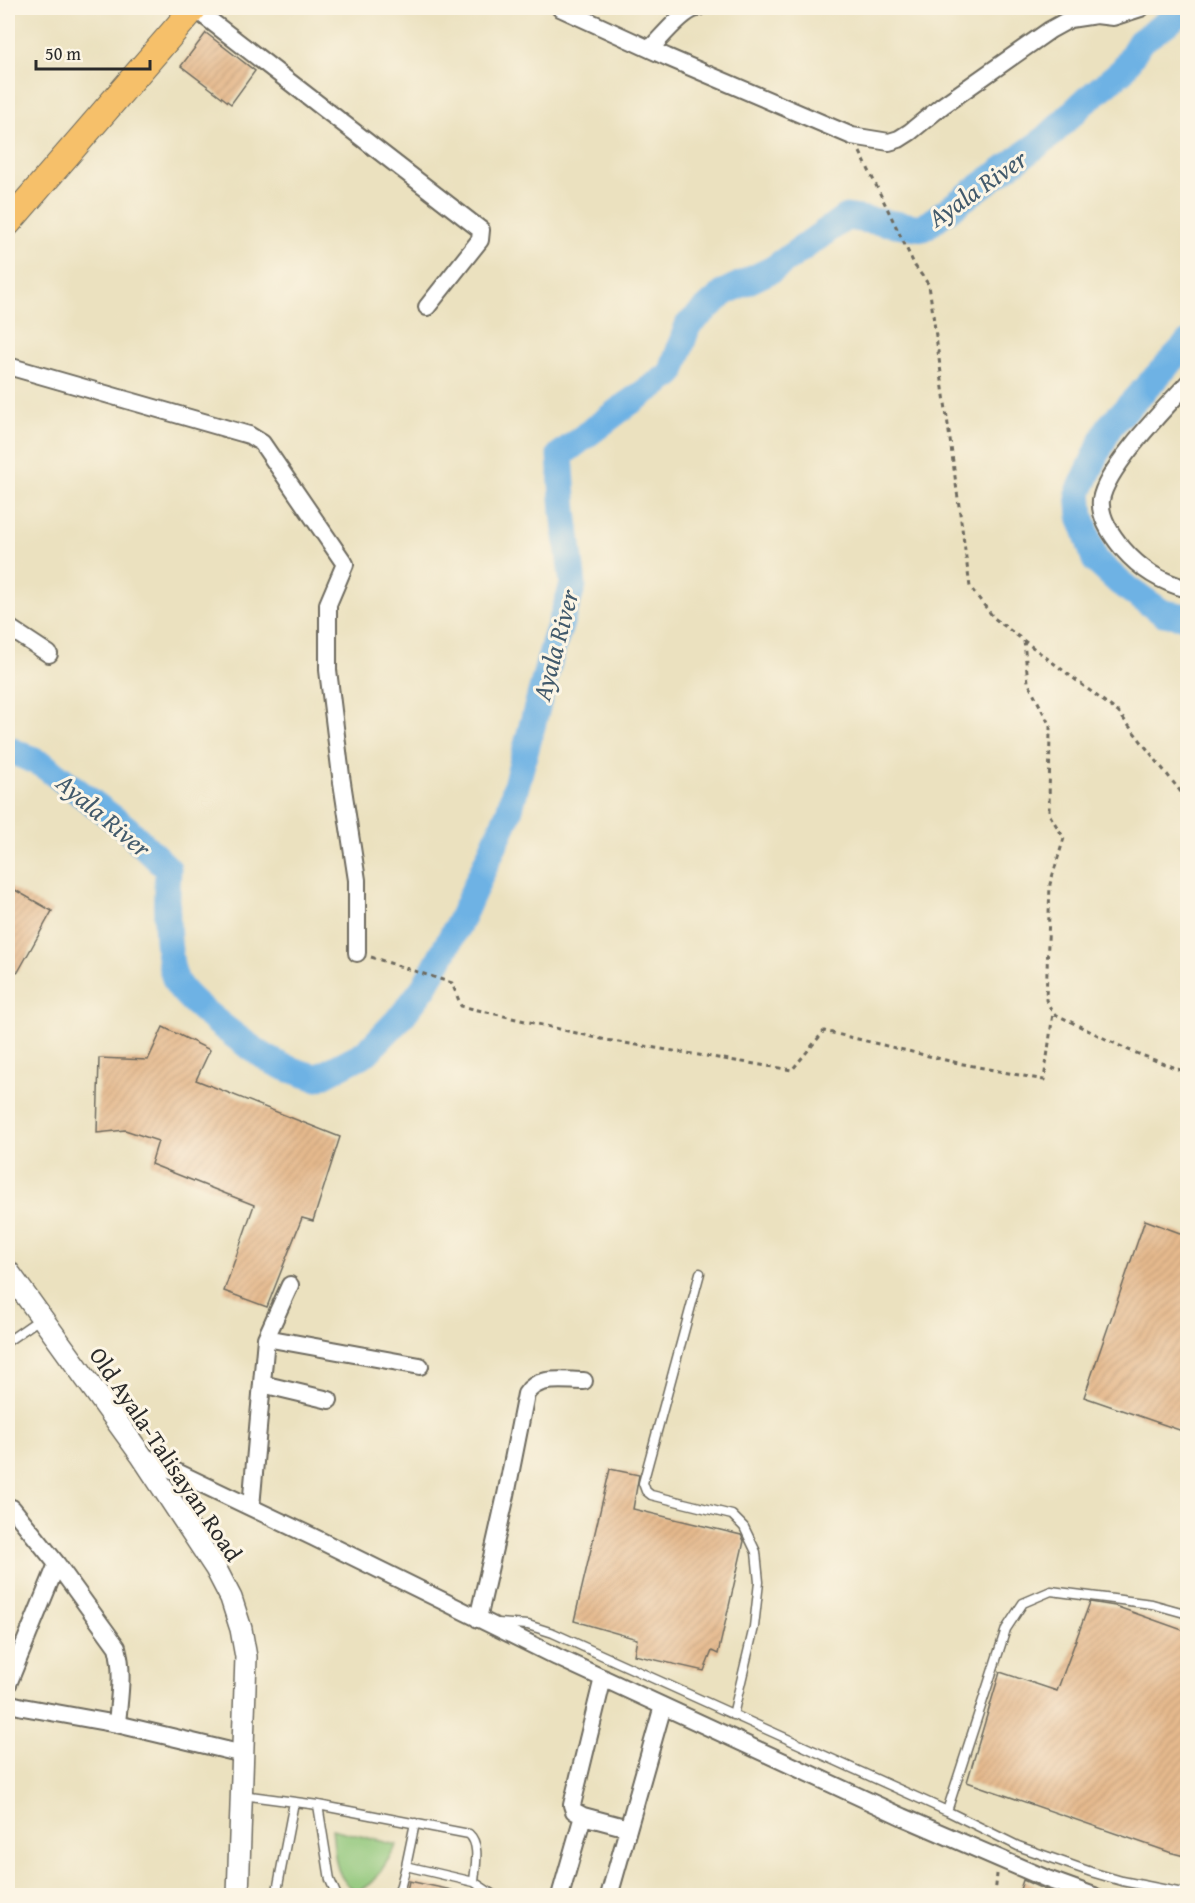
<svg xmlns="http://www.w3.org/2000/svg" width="1195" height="1903" viewBox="0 0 1195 1903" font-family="'Gentium Book Plus',serif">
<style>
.green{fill:#8fc679;stroke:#5d7852;stroke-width:1.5}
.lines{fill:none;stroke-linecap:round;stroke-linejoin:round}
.river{stroke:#6eb2e4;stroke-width:27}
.building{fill:url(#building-hatch)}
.service-casing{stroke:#6e6b5f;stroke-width:11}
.minor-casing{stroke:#6e6b5f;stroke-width:20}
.tertiary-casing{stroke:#6e6b5f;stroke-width:24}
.primary-casing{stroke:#6e6b5f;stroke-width:28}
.path{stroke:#6e6b5f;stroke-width:3;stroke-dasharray:4.5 4.5;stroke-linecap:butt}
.service{stroke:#fff;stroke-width:8}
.minor{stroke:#fff;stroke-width:16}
.tertiary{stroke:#fff;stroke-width:21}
.primary{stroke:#f6c06b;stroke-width:26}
.labels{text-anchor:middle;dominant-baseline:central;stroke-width:6;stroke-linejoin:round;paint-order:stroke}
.street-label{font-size:24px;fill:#2b2b2b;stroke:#fcf5e5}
.water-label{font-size:26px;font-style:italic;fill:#425a6c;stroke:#fcf5e5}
</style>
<defs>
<pattern id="building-hatch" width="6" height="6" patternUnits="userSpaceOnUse" patternTransform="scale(1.5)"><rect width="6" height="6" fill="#e5b98d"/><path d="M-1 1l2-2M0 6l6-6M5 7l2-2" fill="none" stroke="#c59f7a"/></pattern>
</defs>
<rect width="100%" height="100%" fill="#fcf5e5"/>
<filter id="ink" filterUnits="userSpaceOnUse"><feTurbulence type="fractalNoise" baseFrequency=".0167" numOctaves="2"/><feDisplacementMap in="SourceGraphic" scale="12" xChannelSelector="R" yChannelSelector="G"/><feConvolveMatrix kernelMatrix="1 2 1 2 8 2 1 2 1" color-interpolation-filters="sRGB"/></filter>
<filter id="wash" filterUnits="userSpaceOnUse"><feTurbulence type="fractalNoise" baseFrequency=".008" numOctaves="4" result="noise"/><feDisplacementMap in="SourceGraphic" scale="24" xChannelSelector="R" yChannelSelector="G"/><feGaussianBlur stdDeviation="1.35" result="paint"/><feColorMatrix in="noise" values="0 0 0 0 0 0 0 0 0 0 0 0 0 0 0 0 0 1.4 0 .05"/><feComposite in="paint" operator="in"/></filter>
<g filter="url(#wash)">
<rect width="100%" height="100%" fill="#ebe1bf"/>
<!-- green -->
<path class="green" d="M332 1829 397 1845C386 1862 376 1885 357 1891 333 1879 335 1853 332 1829Z"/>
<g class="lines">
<!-- river -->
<path class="river" d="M1188 343 1109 427 1079 492 1081 516 1095 560 1120 583 1163 613 1188 617
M8 749 43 765 126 828 168 869C166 896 165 960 177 983 188 1003 260 1057 282 1066 293 1071 305 1074 317 1078L367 1052 402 1016 425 986 460 921 509 812 554 644 573 585 564 512 560 455 626 405 671 374 688 325 725 292 773 269 846 217 923 228 1047 138 1083 103 1123 70 1140 42 1188 8"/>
</g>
<g id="blocks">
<!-- building -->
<path class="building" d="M206 33 255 71 231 104 181 66Z
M8 886 52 911 18 972 8 966Z
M163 1027 210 1050 196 1080 340 1137 313 1221 302 1218 267 1307 224 1291 254 1205 151 1164 158 1141 125 1130 97 1133 99 1058 148 1060Z
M1145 1220 1188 1236V1433L1084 1397Z
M610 1469 639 1475 633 1509 741 1535 744 1541 718 1654 712 1651 704 1671 634 1655 637 1639 574 1621Z
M1090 1602 1115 1606 1188 1632V1857L1169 1852 967 1782 1000 1672 1057 1691Z
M1023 1880 1043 1889 1062 1896H1018Z
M409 1881 452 1890 451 1896H406Z"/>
</g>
</g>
<g filter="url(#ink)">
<use href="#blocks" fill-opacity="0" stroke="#6e6b5f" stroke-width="1.5"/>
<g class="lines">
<defs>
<path id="service" d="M700 1273 643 1483 646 1491 651 1495 732 1515 744 1527 756 1552 759 1582 754 1627 733 1715
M8 1341 41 1318
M498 1623 528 1625 553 1633 947 1811 1018 1846 1091 1872 1122 1881 1188 1894
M242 1795 318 1805 469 1834C481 1845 475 1867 474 1882
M318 1805 330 1880 337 1896
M947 1811 1006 1629 1023 1603 1051 1591 1152 1604 1188 1614
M415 1823 406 1866 474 1882 495 1896
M276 1896 294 1802
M398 1896 406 1866"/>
<path id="minor" d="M194 8 481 230 480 240 427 307
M560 8 667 57 852 136 889 142 899 139 910 132 942 106 1050 30 1070 19 1096 15 1113 17 1141 8
M650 49C662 37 682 11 697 8
M8 366 249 435 262 443 345 564 328 604V670L341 776 357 880V953
M1188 383C1165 408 1106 468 1101 500 1099 518 1112 536 1123 549 1141 570 1161 582 1188 589
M8 627 49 654
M266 1338 420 1366
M262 1384 329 1400
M141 1455 313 1537 557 1657 903 1817 1047 1879 1094 1896
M251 1507 266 1338 290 1285
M12 1508 57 1564 117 1647C124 1673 119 1698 117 1724
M478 1619 506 1495 526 1394C538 1375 564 1381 584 1381
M603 1678 572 1805 574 1811 583 1816 628 1828
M8 1684 57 1564
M8 1700 11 1704 23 1707 117 1724 243 1754
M560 1896 583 1816
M609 1896 663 1706"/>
<path id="tertiary" d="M8 1271 141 1455 216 1569 231 1598 241 1629 246 1657 238 1896"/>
<path id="primary" d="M8 223 194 8"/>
</defs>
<!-- service casing -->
<use href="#service" class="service-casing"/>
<!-- minor casing -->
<use href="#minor" class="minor-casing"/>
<!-- tertiary casing -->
<use href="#tertiary" class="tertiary-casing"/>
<!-- primary casing -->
<use href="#primary" class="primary-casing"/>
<!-- path -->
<path class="path" d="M860 152 915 266 929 285 970 587 994 618 1118 712 1188 801
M1024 641 1028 682 1050 726 1049 814 1064 838 1050 884 1046 1000 1053 1013 1126 1049 1188 1073
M371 957 452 983 461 1006 606 1040 792 1070 824 1031 958 1063 1044 1080 1053 1013
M995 1896 997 1874"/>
<!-- service -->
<use href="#service" class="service"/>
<!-- minor -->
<use href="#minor" class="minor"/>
<!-- tertiary -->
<use href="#tertiary" class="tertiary"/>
<!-- primary -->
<use href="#primary" class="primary"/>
</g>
</g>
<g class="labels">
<!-- street labels -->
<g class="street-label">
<text transform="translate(166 1454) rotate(56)">Old Ayala-Talisayan Road</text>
</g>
<!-- water labels -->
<g class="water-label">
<text transform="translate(977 188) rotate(-35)">Ayala River</text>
<text transform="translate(555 645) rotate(-75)">Ayala River</text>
<text transform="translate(104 815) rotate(40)">Ayala River</text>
</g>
</g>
<!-- margin -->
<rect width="1195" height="1903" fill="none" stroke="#fcf5e5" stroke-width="30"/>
<!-- scale -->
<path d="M36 60v9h114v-9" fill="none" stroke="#2b2b2b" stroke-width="3"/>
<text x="45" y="60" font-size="18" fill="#2b2b2b" stroke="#fcf5e5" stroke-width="4.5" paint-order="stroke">50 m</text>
</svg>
